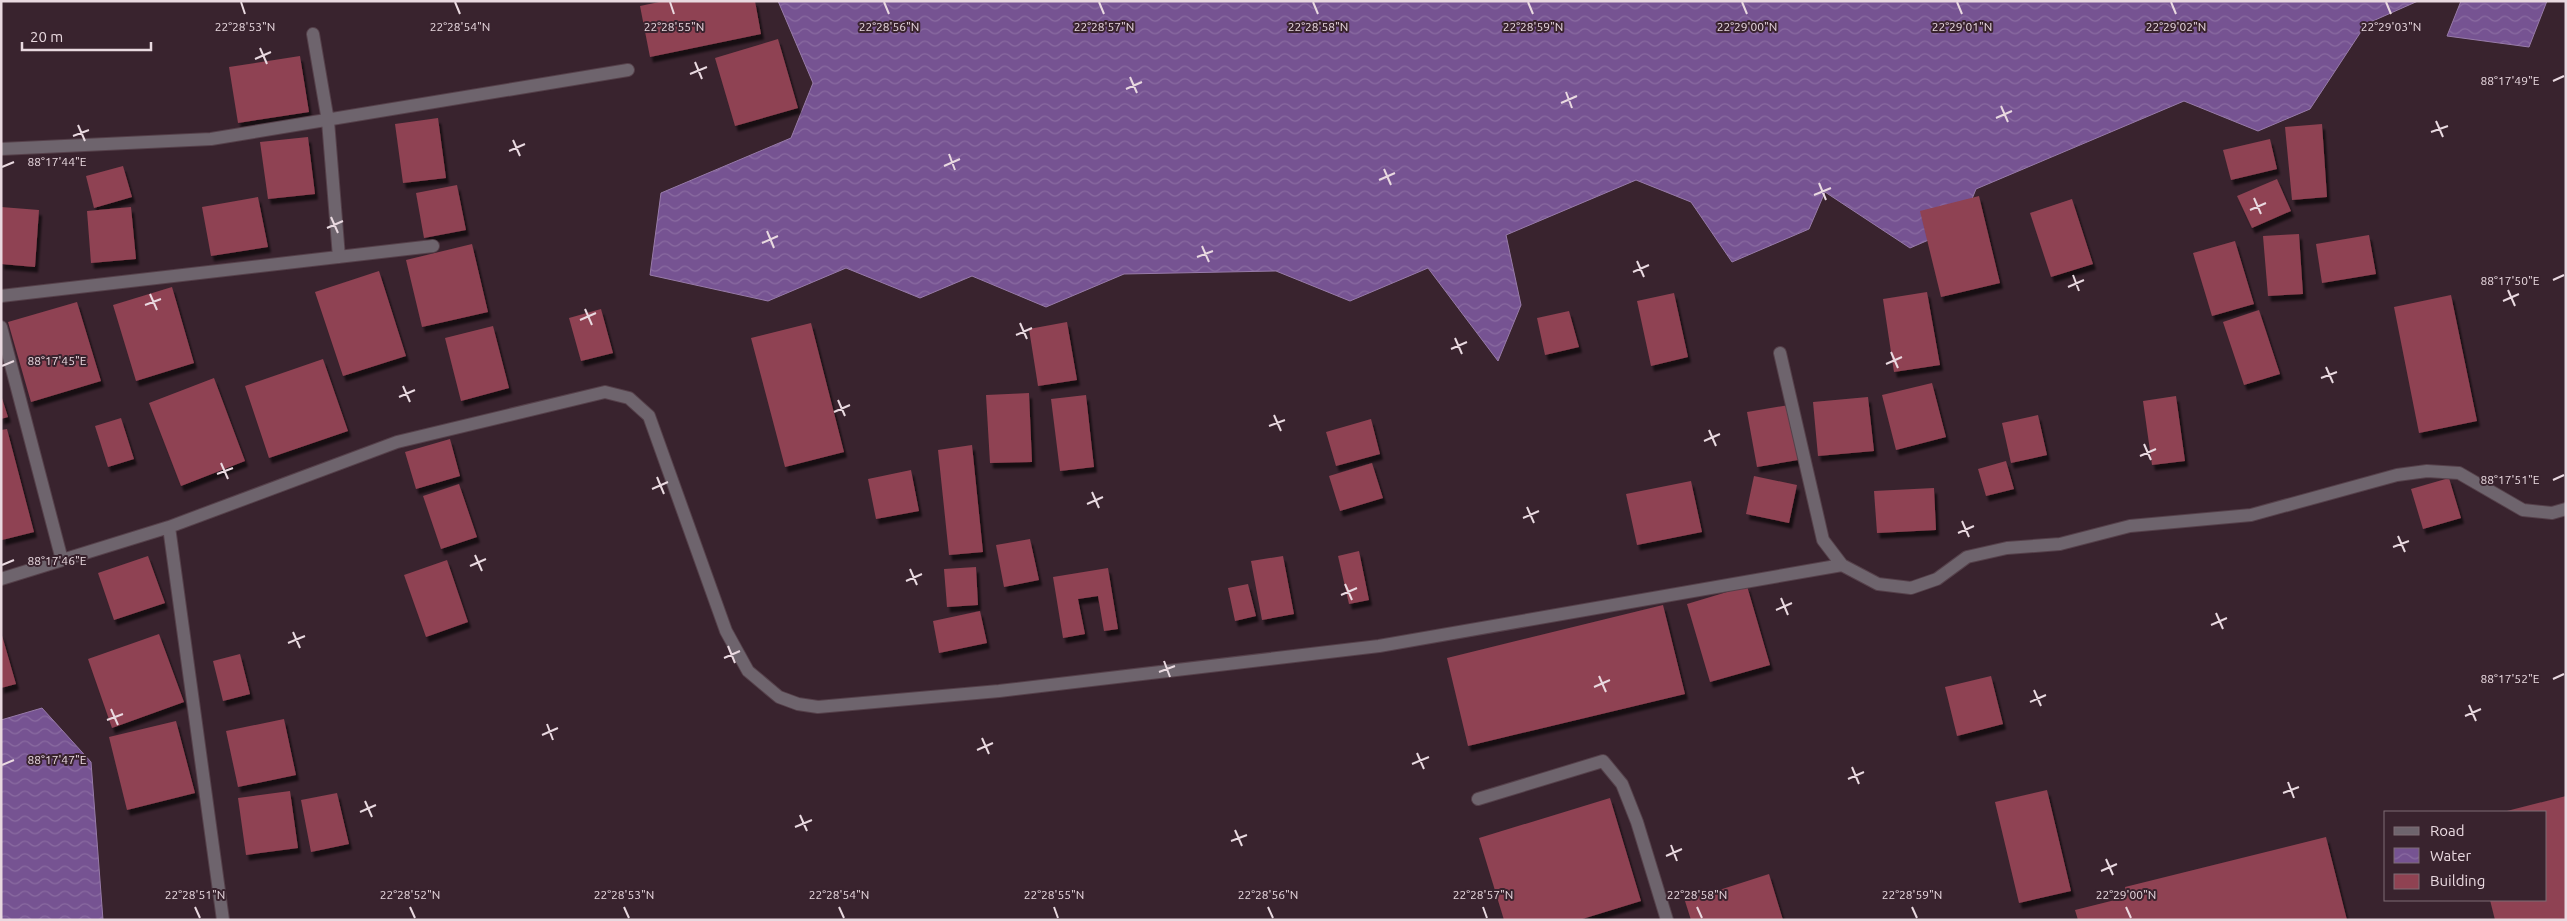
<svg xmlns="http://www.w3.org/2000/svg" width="2567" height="921" viewBox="0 0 2567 921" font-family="Ubuntu,sans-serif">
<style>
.water{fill:url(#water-waves);stroke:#987ba9}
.building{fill:#8f4252;filter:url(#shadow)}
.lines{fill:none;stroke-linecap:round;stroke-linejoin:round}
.minor-casing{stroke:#55404a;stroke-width:14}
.minor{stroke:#6e646d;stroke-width:12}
.ticks{fill:none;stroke:#e9d9e0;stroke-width:2}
.ticks-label{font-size:12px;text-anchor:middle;fill:#e9d9e0;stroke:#39232e;stroke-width:4;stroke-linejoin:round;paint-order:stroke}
</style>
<defs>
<pattern id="water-waves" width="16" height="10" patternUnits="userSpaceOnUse" patternTransform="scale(1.25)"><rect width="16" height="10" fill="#765392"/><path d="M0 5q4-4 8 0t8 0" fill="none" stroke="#8a6ba1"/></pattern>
<filter id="shadow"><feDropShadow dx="3" dy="5.5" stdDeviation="1" flood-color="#0009"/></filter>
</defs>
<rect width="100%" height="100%" fill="#39232e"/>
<!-- water -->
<path class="water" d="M778 1H2418L2366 24 2310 109 2258 131 2184 101 1976 189 1961 226 1910 248 1825 192 1809 229 1732 262 1691 202 1636 180 1506 235 1521 305 1498 361 1428 268 1350 301 1276 271 1124 274 1046 307 972 276 920 298 846 268 768 301 650 275 661 193 791 138 813 83Z
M2461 1H2547L2529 47 2447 36Z
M42 708 91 762 103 920H1V720Z"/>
<!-- building -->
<path class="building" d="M664 1H755L761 34 650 57 640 6Z
M778 39 798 108 735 126 715 58Z
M300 56 309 112 238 123 229 67Z
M438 118 446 178 403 183 395 124Z
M2322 124 2327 197 2292 200 2285 127Z
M308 137 315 194 268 199 260 142Z
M2270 139 2277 169 2231 180 2223 150Z
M123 166 132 197 94 208 86 176Z
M2277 179 2291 211 2252 228 2237 196Z
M457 185 466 230 424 238 416 193Z
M1979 196 2000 283 1941 297 1920 211Z
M258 197 268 247 211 256 202 207Z
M2072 199 2093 264 2051 277 2030 213Z
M1 207 39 210 35 267 1 264Z
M131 207 136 259 91 263 87 211Z
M2299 234 2303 294 2268 296 2263 236Z
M2369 235 2376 274 2322 283 2316 244Z
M2235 241 2254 304 2212 316 2193 253Z
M472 244 488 312 422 327 406 260Z
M379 271 406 356 343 376 315 292Z
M172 287 194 363 136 381 113 305Z
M1927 292 1940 365 1894 372 1883 299Z
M1674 293 1688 357 1651 366 1637 301Z
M2451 295 2477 421 2419 433 2394 307Z
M77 302 101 381 31 402 8 322Z
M601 309 613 353 581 361 569 318Z
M2259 310 2280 374 2244 385 2223 322Z
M1569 311 1579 347 1545 355 1537 318Z
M1067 322 1077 380 1038 386 1029 329Z
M811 323 844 452 785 467 751 338Z
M493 326 509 388 461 401 445 338Z
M323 359 348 431 269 458 245 386Z
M214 378 245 461 181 486 149 403Z
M1932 383 1946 437 1896 450 1882 395Z
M1029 393 1032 462 990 463 986 395Z
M1 395 8 417 1 419Z
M1086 395 1094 467 1060 471 1051 399Z
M2176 396 2185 461 2152 465 2143 401Z
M1868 397 1874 451 1818 456 1813 402Z
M1789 405 1798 460 1757 467 1747 412Z
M2038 415 2047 455 2011 463 2002 423Z
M121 418 134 459 108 467 95 426Z
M1371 419 1380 454 1336 466 1326 432Z
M7 429 34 532 2 540 1 430Z
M450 439 460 476 416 489 405 452Z
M972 445 983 552 949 555 938 450Z
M2006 461 2014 489 1986 496 1978 469Z
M1372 463 1383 498 1340 511 1329 476Z
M911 470 919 511 876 519 868 479Z
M1754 476 1797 485 1789 523 1746 514Z
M2449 478 2461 518 2423 529 2411 489Z
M1691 481 1702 532 1637 545 1626 494Z
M459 484 477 537 441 549 423 496Z
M1934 488 1936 530 1877 533 1874 491Z
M1030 539 1039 580 1004 587 996 545Z
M1359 551 1369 600 1349 604 1338 556Z
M148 556 165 603 114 620 98 573Z
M1283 556 1294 614 1262 620 1251 561Z
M447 560 468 622 426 637 404 575Z
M976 567 978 605 947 607 944 569Z
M1108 568 1118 629 1104 631 1098 596 1078 599 1085 634 1063 638 1053 577Z
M1248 584 1256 616 1235 621 1228 588Z
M1747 586 1770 665 1710 682 1687 604Z
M1663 605 1685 694 1468 746 1447 658Z
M980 611 987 643 939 653 933 621Z
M1 632 16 684 1 688Z
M159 634 184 702 112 728 88 659Z
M240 654 250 694 223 701 213 661Z
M1991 676 2003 724 1957 736 1945 687Z
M284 719 296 775 238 787 226 731Z
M176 721 195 793 127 810 109 737Z
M2047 790 2071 891 2019 903 1995 802Z
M290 791 298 848 246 855 238 798Z
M337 793 349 844 311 852 301 800Z
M2566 796V920H2495L2490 900H2546V812H2503Z
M1610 798 1641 901 1579 920H1504L1479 838Z
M2326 837 2347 920H2078L2075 910 2127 897 2125 887Z
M1769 874 1783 920H1691L1685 901Z"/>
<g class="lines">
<defs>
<path id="minor" d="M313 34 328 121 339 257
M1 149 211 139 628 70
M1 296 433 246
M1 327 62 560
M1780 353 1823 540 1842 565 1878 584 1911 588 1937 579 1967 557 2007 548 2060 544 2130 526 2251 515 2397 475 2427 471 2459 473 2523 510 2552 513 2566 509
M1 579 169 527
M1478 799 1603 761 1622 784 1637 822 1667 920
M223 920 169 527 397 442 605 392 629 398 649 416 726 631 748 671 779 697 798 704 818 707 999 691 1379 646 1842 565"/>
</defs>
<!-- minor casing -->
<use href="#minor" class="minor-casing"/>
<!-- minor -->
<use href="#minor" class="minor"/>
</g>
<!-- ticks -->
<path class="ticks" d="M241 2 245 14M455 2 460 14M670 2 674 14M884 2 889 14M1099 2 1104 14M1313 2 1318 14M1528 2 1533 14M1742 2 1747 14M1957 2 1962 14M2171 2 2176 14M2386 2 2391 14M260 48 267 64M255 59 271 52M695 62 702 79M690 74 707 67M1130 77 1137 93M2553 81 2564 76M1126 89 1142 82M1566 92 1572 108M1561 103 1577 96M2001 106 2008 122M1996 118 2012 111M2436 121 2443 137M78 125 85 141M2431 132 2448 126M73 136 89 130M513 140 520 156M509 151 525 144M949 154 955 170M944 166 960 159M2 167 14 162M1384 169 1391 185M1379 180 1395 173M1819 183 1826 200M1814 195 1831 188M2254 198 2261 214M2250 210 2266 203M331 217 338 233M327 228 343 221M767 231 774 248M762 243 778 236M1202 246 1209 262M1197 257 1213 251M1637 261 1644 277M1633 272 1649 265M2073 275 2079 291M2553 280 2564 275M2068 287 2084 280M2508 290 2515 306M150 294 157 310M2503 301 2519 294M145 305 161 299M585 309 592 325M580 320 596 313M1020 323 1027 339M1016 335 1032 328M1455 338 1462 354M1451 349 1467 342M1891 352 1898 368M1886 364 1902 357M2 366 14 361M2326 367 2333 383M2321 378 2337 372M403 386 410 402M399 397 415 390M838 400 845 416M834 412 850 405M1274 415 1281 431M1269 426 1285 420M1709 430 1716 446M1704 441 1720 434M2144 444 2151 460M2140 456 2156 449M221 463 228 479M217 474 233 468M657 477 664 494M2553 480 2564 475M652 489 668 482M1092 492 1099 508M1087 504 1103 497M1527 507 1534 523M1523 518 1539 511M1962 521 1969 537M1958 533 1974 526M2398 536 2405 552M2393 547 2409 541M475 555 482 571M2 565 14 560M470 566 486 559M910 569 917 585M906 581 922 574M1345 584 1352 600M1341 595 1357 588M1781 598 1788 615M1776 610 1792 603M2216 613 2223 629M2211 625 2227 618M293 632 300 648M288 643 305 636M728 646 735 663M724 658 740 651M1164 661 1170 677M1159 672 1175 666M1599 676 1606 692M2553 679 2564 674M1594 687 1610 680M2034 690 2041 706M2030 702 2046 695M2469 705 2476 721M111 709 118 725M2465 716 2481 709M107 720 123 714M547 724 553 740M542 735 558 728M982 738 989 754M977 750 993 743M1417 753 1424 769M1412 764 1429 757M2 765 14 760M1852 767 1859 784M1848 779 1864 772M2288 782 2294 798M2283 793 2299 787M365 801 372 817M360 812 376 805M800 815 807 831M795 827 812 820M1235 830 1242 846M1231 841 1247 835M1671 845 1677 861M1666 856 1682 849M2106 859 2113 875M2101 871 2117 864M195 907 200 918M410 907 415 918M624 907 629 918M839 907 844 918M1054 907 1058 918M1268 907 1273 918M1483 907 1487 918M1697 907 1702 918M1912 907 1917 918M2126 907 2131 918"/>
<g class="ticks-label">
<text x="245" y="31">22°28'53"N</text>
<text x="460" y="31">22°28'54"N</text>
<text x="674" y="31">22°28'55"N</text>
<text x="889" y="31">22°28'56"N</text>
<text x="1104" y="31">22°28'57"N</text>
<text x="1318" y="31">22°28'58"N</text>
<text x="1533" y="31">22°28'59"N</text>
<text x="1747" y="31">22°29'00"N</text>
<text x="1962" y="31">22°29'01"N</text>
<text x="2176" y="31">22°29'02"N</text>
<text x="2391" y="31">22°29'03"N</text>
<text x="2510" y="85">88°17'49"E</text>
<text x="57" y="166">88°17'44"E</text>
<text x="2510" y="285">88°17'50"E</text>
<text x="57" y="365">88°17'45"E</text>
<text x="2510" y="484">88°17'51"E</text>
<text x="57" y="565">88°17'46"E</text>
<text x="2510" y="683">88°17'52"E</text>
<text x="57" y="764">88°17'47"E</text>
<text x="195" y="899">22°28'51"N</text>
<text x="410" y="899">22°28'52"N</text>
<text x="624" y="899">22°28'53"N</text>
<text x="839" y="899">22°28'54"N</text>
<text x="1054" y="899">22°28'55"N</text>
<text x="1268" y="899">22°28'56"N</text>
<text x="1483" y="899">22°28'57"N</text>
<text x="1697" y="899">22°28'58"N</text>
<text x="1912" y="899">22°28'59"N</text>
<text x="2126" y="899">22°29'00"N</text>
</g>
<!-- border -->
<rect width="2567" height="921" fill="none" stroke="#e9d9e0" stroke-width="5"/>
<!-- legend -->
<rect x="2384" y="811" width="162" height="90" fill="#39232e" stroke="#7f6c75"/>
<rect x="2394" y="827" width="25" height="8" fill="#6e646d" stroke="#7f6c75"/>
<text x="2430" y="836" font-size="15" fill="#e9d9e0">Road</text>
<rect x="2394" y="848" width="25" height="15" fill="url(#water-waves)" stroke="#7f6c75"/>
<text x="2430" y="861" font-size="15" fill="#e9d9e0">Water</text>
<rect x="2394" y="874" width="25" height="15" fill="#8f4252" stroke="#7f6c75"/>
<text x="2430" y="886" font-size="15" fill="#e9d9e0">Building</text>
<!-- scale -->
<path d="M22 42v8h129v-8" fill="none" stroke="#e9d9e0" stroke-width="2.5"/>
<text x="30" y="42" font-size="15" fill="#e9d9e0" stroke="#39232e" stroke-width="4" paint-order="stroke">20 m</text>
</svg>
